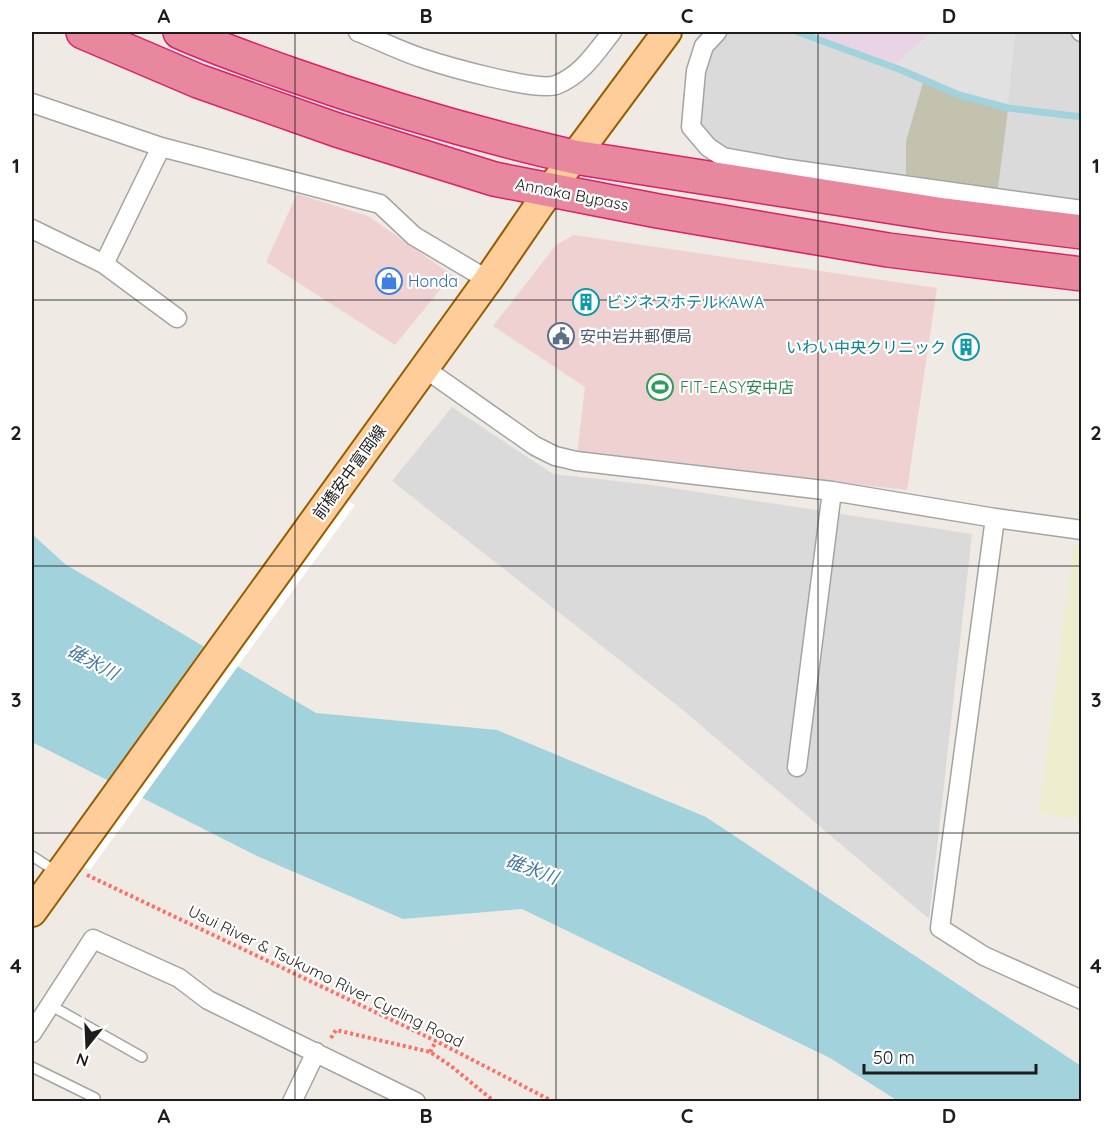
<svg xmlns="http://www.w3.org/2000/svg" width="1113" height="1133" viewBox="0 0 1113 1133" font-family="Quicksand,'Noto Sans JP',sans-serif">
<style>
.residential{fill:#dbdada}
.commercial{fill:#f0d1d1}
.industrial{fill:#e8d4e5}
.construction{fill:#c3c2ae}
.farmland{fill:#edeecd}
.parking{fill:#e1e1e1}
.water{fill:#a2d3dd}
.pier{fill:#fff}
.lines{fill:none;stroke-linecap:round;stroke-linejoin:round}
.stream{stroke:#a2d3dd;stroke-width:7}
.lane-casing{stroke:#a4a4a4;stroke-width:12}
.street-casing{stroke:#a4a4a4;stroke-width:21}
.primary-casing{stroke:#965d00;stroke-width:32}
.highway-casing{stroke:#dc206a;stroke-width:36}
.path{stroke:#fd6e66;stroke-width:4;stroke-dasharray:3 3;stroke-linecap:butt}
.lane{stroke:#fff;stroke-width:9}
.street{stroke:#fff;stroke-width:18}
.primary{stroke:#fecd99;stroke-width:28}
.highway{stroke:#e8889f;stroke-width:33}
.grid{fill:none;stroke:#1d1d1d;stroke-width:1.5;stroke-opacity:0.55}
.labels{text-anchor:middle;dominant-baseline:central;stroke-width:4.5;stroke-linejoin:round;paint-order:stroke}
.street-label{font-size:16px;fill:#1d1d1d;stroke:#fff}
.shop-label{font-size:16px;fill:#366cbe;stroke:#fff;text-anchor:start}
.culture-label{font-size:16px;fill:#0d838f;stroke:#fff;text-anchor:start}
.service-label{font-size:16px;fill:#4e5e75;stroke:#fff;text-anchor:start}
.leisure-label{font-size:16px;fill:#27864d;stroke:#fff;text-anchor:start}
.water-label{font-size:18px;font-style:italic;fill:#457aa7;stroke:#fff}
.neatline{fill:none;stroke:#1d1d1d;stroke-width:2}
.grid-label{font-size:20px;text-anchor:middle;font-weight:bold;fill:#1d1d1d}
</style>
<rect width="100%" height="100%" fill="#efeae3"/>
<!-- residential -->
<path class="residential" d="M727 32H790L923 82 906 141V175L791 162 725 149 711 140 697 122 703 72 712 49Z
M1015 32H1081V201L998 188Z
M452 407 553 474 652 485 972 534 929 919 678 706 392 481Z"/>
<!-- commercial -->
<path class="commercial" d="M297 194 368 216 452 275 395 345 266 262Z
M574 235 937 288 907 490 577 454 585 387 493 326 556 245Z"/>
<!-- industrial -->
<path class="industrial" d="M808 32H932L895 64Z"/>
<!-- construction -->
<path class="construction" d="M923 82 959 97 1008 110 998 188 906 175V141Z"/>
<!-- farmland -->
<path class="farmland" d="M1074 544 1082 545 1081 819 1039 813Z"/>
<!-- parking -->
<path class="parking" d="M932 32H1015L1008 106 960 93 895 64Z"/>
<!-- water -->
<path class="water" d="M32 534 65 564 316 713 497 730 706 817 1081 1066V1101H898L830 1058 522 909 403 919 257 856 32 742Z"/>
<!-- pier -->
<path class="pier" d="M322 484 355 505 90 870 57 853Z"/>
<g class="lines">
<!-- stream -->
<path class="stream" d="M798 32 901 70 959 95 1008 108 1082 117"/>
<defs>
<path id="lane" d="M32 856 57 872
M50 1005 142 1057
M32 1067 95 1098"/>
<path id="street" d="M358 32C379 40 400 51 422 58 445 66 537 92 556 85 582 75 596 52 612 32
M717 32 704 46 696 71 691 127 708 147 723 157 789 169 1082 210
M1081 32H1082
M32 103 161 147 380 204 414 236 488 280
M32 229 104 264 177 318
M104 264 161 147
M424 368 535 446 555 456 576 461 832 491 995 518 1082 530
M995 518 940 928 984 956 1082 1000
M797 767 832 491
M32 1033 93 939 179 978 208 1000 416 1102
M292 1102 316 1052"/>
<path id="primary" d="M32 912 488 280 549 191 667 32"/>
<path id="highway" d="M83 32 198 81 337 130 494 179 658 211 888 250 1082 274
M180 32C216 48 253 61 290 74 383 107 478 135 574 157L944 215 1082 232"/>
</defs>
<!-- lane casing -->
<use href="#lane" class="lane-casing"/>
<!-- street casing -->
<use href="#street" class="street-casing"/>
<!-- primary casing -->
<use href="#primary" class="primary-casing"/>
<!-- highway casing -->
<use href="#highway" class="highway-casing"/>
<!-- path -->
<path class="path" d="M87 875 436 1041 554 1102
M331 1038 336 1030 430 1052 451 1066 495 1102
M430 1052 436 1041"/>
<!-- lane -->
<use href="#lane" class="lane"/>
<!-- street -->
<use href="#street" class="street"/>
<!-- primary -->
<use href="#primary" class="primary"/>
<!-- highway -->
<use href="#highway" class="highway"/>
</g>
<!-- grid -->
<path class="grid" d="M295 32V1102M556 32V1102M818 32V1102M32 300H1082M32 566H1082M32 833H1082"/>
<!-- icons -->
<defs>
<symbol id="shop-ring" viewBox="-11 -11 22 22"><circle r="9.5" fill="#fff" stroke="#3f7fe0" stroke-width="1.5"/><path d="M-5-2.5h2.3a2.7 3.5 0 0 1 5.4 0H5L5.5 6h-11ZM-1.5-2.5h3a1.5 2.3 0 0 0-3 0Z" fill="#3f7fe0"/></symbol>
<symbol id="building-ring" viewBox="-11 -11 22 22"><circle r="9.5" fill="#fff" stroke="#0f9aa8" stroke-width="1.5"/><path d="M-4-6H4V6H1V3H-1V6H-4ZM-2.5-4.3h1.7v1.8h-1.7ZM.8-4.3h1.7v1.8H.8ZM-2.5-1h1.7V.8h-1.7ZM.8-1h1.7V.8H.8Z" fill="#0f9aa8"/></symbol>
<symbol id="civic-ring" viewBox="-11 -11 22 22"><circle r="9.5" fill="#fff" stroke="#5c6f8a" stroke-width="1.5"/><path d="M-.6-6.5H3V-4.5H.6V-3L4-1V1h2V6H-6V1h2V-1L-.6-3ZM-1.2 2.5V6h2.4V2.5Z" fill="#5c6f8a"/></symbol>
<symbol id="stadium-ring" viewBox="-11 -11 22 22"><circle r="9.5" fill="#fff" stroke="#2e9e5b" stroke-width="1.5"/><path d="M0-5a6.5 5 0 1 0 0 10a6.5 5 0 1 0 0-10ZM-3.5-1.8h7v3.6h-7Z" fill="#2e9e5b"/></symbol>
</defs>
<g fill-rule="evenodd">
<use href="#shop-ring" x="374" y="266" width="30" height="30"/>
<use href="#building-ring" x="571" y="287" width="30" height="30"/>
<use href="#civic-ring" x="546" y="321" width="30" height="30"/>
<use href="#building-ring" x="951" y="332" width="30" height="30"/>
<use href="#stadium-ring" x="645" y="372" width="30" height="30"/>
</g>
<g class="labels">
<!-- street labels -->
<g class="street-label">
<text transform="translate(572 194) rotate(11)">Annaka Bypass</text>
<text transform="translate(349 472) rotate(-54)">前橋安中富岡線</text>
<text transform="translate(326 976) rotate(26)">Usui River &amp; Tsukumo River Cycling Road</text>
</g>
<!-- shop labels -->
<g class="shop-label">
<text x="408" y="281">Honda</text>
</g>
<!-- culture labels -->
<g class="culture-label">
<text x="606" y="302">ビジネスホテルKAWA</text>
<text x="946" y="347" text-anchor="end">いわい中央クリニック</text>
</g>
<!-- service labels -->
<g class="service-label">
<text x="580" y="336">安中岩井郵便局</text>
</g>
<!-- leisure labels -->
<g class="leisure-label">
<text x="680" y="387">FIT-EASY安中店</text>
</g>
<!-- water labels -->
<g class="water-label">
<text transform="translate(93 662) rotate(28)">碓氷川</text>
<text transform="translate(532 869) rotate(20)">碓氷川</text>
</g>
</g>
<!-- border -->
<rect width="1113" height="1133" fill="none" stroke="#ffffff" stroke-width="66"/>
<!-- north arrow -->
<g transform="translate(87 1046) rotate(198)" stroke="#ffffff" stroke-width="4.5" paint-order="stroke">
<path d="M0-4.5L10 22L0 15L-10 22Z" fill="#1d1d1d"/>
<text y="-9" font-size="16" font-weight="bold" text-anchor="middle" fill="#1d1d1d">N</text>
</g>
<!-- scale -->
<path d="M864 1064v9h172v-9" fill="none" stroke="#1d1d1d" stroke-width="3"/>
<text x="873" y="1064" font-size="18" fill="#1d1d1d" stroke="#ffffff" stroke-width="4.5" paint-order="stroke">50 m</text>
<rect x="33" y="33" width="1047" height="1067" class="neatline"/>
<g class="grid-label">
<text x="164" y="23">A</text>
<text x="426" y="23">B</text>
<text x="687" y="23">C</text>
<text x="949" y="23">D</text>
<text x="16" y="173">1</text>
<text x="1096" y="173">1</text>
<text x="16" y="440">2</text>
<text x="1096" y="440">2</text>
<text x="16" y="707">3</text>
<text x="1096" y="707">3</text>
<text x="16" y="973">4</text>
<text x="1096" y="973">4</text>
<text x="164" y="1123">A</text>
<text x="426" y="1123">B</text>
<text x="687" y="1123">C</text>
<text x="949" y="1123">D</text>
</g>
</svg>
